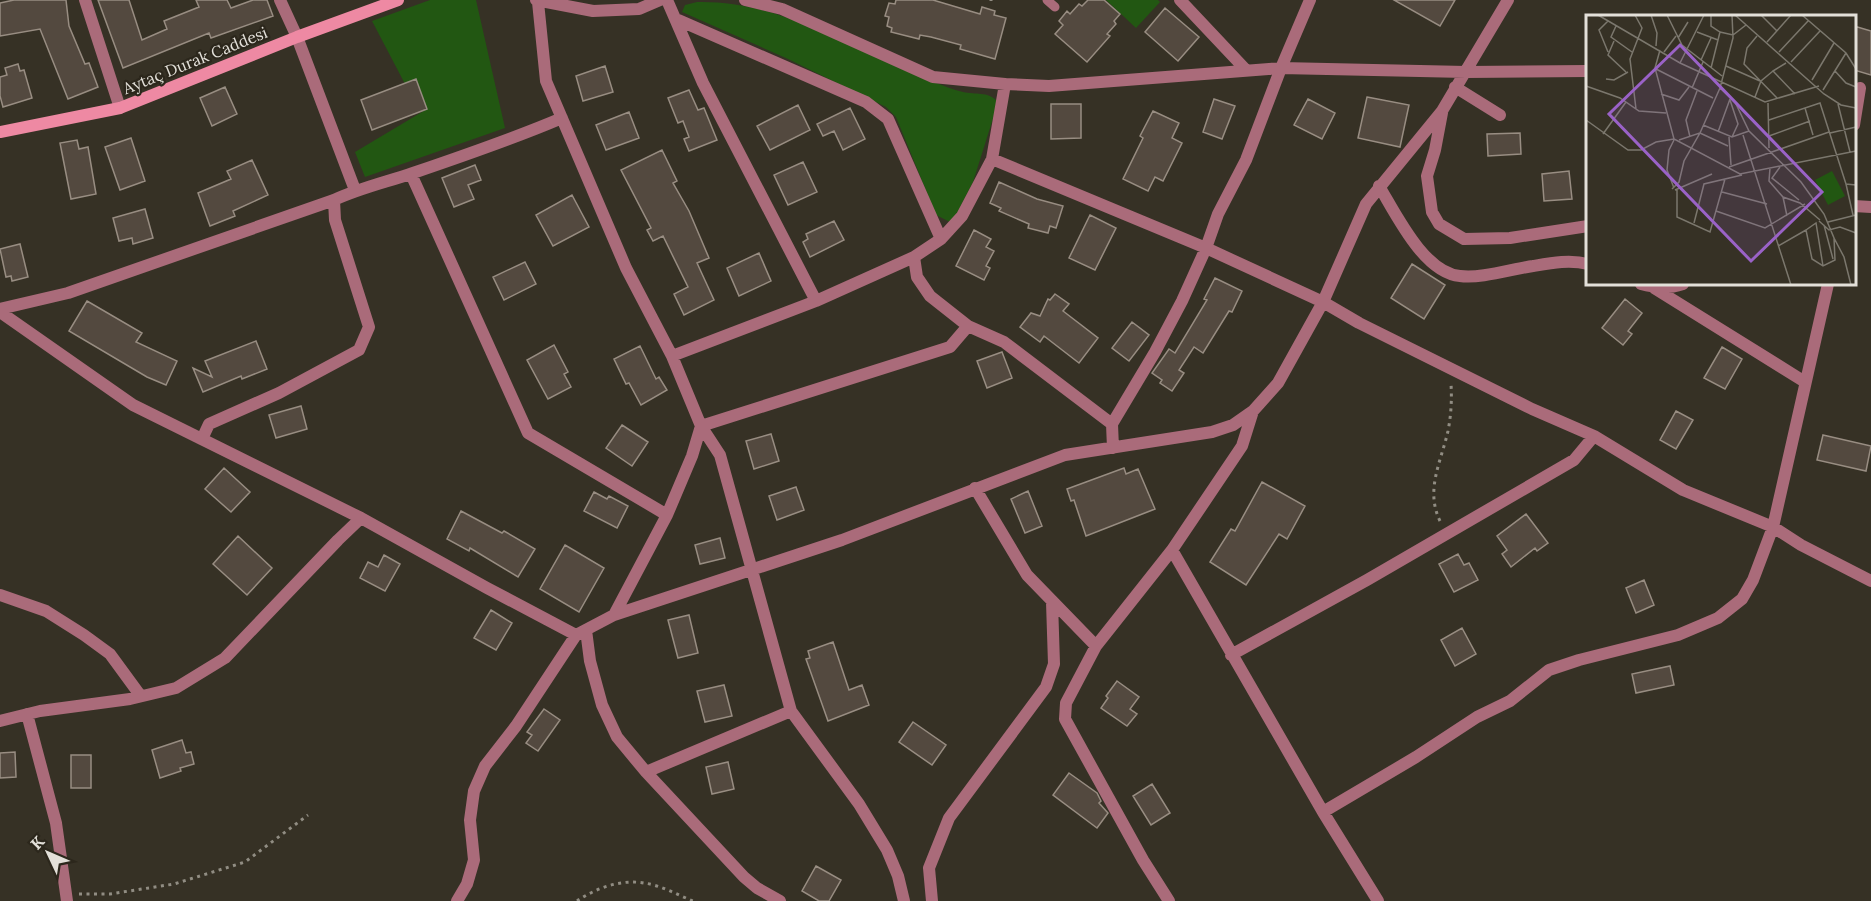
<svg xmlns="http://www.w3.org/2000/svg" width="1871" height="901" viewBox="0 0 1871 901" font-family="Lora,serif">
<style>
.green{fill:#225712}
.building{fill:#53493f;stroke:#988d82;stroke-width:1.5}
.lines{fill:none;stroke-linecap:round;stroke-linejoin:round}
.path{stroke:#918d83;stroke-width:3;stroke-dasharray:3 4.5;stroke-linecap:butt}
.lane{stroke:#aa6b7a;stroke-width:9}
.street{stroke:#aa6b7a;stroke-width:12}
.secondary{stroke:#ee89a3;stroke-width:12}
.labels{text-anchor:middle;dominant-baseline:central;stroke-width:4.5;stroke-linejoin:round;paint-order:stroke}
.street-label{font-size:16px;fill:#e3e0d9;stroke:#2c271c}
.inset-road{fill:none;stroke:#7b776d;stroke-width:1.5}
.view{fill:#9a62c7;fill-opacity:0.15;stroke:#9a62c7;stroke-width:3}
.inset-edge{fill:none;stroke:#e3e0d9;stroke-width:3}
</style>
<rect width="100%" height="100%" fill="#363125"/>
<!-- green -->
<path class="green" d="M430 0H476L505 128 365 177 355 152 427 109 417 80 405 84 372 21Z
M1106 0H1158L1160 2 1136 28Z
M697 2C783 0 856 52 933 82 943 85 953 90 963 92 976 95 987 91 997 101L996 109 973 182 955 217 950 222 936 215 896 117 886 107 788 59 682 12 685 5Z"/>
<!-- building -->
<path class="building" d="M14 0H66L69 26 85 64 89 63 98 87 68 99 40 29 0 36V3Z
M98 0H129L142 40 167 29 164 21 199 7 196 0H227L231 8 253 0H267L273 16 211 38 209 33 123 68Z
M896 0H933L980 14 982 7 995 11 994 15 1006 18 995 59 960 49 961 45 931 37 920 35 919 39 891 32 892 28 887 26 889 17 885 16 889 3 895 4Z
M1088 0H1104L1120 14 1114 21 1116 24 1107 34 1110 36 1087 62 1055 34 1063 25 1059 21 1067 11 1070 14 1079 4 1082 6Z
M1394 0H1455L1440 26Z
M1165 8 1199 37 1178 61 1145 32Z
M1854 26 1871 31V75L1854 70Z
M18 64 20 71 24 70 32 98 3 107 0 96V77L7 75 5 68Z
M605 66 613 92 583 101 576 76Z
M416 79 427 109 372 130 361 100Z
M225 87 237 114 212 126 200 98Z
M689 90 698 110 704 108 717 140 689 151 684 139 689 137 683 121 678 123 668 98Z
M1367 97 1409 105 1400 147 1358 138Z
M1214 99 1235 106 1222 139 1203 132Z
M1308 99 1335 113 1322 139 1294 125Z
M1051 104H1081V138L1051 139Z
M798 105 810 130 770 150 757 126Z
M850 108 865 139 843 150 834 131 823 136 817 124Z
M1153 111 1179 123 1172 138 1182 143 1163 181 1155 177 1148 191 1123 179 1143 138 1140 136Z
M629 112 639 138 606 150 596 125Z
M1520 133 1521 154 1488 156 1487 134Z
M131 138 145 181 120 190 105 147Z
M77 140 79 149 88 147 96 194 71 199 60 143Z
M662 150 677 181 673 183 689 211 709 258 697 263 714 300 684 315 674 294 688 287 663 236 653 241 647 230 651 228 621 170Z
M252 160 268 195 233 211 235 216 210 226 198 193 231 179 227 171Z
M803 162 817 192 788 205 774 175Z
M475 165 481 180 468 185 474 199 454 207 442 178Z
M1569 171 1572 199 1544 201 1542 174Z
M999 182 1037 199 1063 206 1056 228 1050 226 1048 233 1028 228 1029 224 999 211 1001 208 990 203Z
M572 195 589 227 553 246 536 215Z
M145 209 153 238 133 244 132 238 119 241 113 218Z
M1090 215 1116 228 1095 270 1069 258Z
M834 221 844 240 810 257 803 242 808 239 806 234Z
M974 230 991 239 986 247 994 251 986 266 990 268 984 280 956 266Z
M20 244 28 277 12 281 11 276 6 277 0 249Z
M759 253 771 281 739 296 727 268Z
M525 262 536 284 504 300 493 277Z
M1412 264 1445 285 1424 319 1391 298Z
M1215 278 1242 291 1232 312 1229 311 1203 353 1194 347 1179 370 1184 373 1172 391 1160 383 1162 380 1152 373 1169 349 1175 353 1207 300 1204 299Z
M1055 294 1069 304 1063 311 1098 338 1079 363 1044 336 1040 342 1020 327 1031 313 1040 316 1048 299 1050 300Z
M1625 299 1642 313 1628 331 1632 334 1623 345 1602 328Z
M87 301 142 333 136 342 177 361 166 385 147 377 69 331Z
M1132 322 1149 335 1129 361 1112 348Z
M256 341 267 369 242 379 241 376 203 392 193 368 212 377 205 361Z
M554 345 568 372 564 374 571 387 548 399 527 360Z
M640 346 656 379 659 377 667 390 641 405 629 383 626 384 614 359Z
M1722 347 1742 359 1725 389 1704 378Z
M1002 352 1012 378 987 388 977 361Z
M301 406 307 429 276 438 269 415Z
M1676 411 1693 420 1676 449 1660 440Z
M622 425 648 442 632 466 606 448Z
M771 434 779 461 754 469 746 441Z
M1823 435 1871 446 1866 471 1817 460Z
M224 468 250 492 231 512 205 489Z
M1124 468 1126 474 1138 469 1155 509 1086 536 1074 500 1071 501 1067 489Z
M1262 482 1305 506 1287 539 1279 534 1246 585 1210 562 1231 529 1235 531Z
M796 487 804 510 777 520 769 496Z
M1028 491 1042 526 1025 533 1011 499Z
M594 492 607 499 609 496 628 506 617 528 584 511Z
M461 511 502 533 504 531 535 549 518 577 470 548 469 551 447 539Z
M1526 514 1548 543 1537 551 1535 548 1511 567 1502 554 1507 550 1497 536Z
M238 536 272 568 247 595 213 564Z
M720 538 725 558 700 564 695 545Z
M565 545 604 568 579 612 540 589Z
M1458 554 1464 565 1469 563 1478 580 1454 592 1439 564Z
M384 555 400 564 385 591 360 578 368 562 378 567Z
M1644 580 1654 605 1636 613 1626 588Z
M491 610 512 623 496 650 474 638Z
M689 615 698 653 678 658 668 620Z
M1462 628 1476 654 1455 666 1441 640Z
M833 642 849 690 862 685 869 705 828 721 806 659 810 658 808 651Z
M1670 666 1674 685 1636 693 1632 674Z
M1117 681 1139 697 1130 709 1137 714 1127 726 1101 708 1108 698 1106 696Z
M724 685 732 716 705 722 697 691Z
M544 709 560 720 538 751 526 743 532 735 527 732Z
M913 722 946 745 932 765 899 742Z
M182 740 186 753 191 752 194 764 180 768 181 771 160 778 152 750Z
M15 752 16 777 0 778V753Z
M71 755H91V788H71Z
M728 762 734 789 712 794 706 767Z
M1069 773 1097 793 1101 801 1099 803 1108 813 1097 828 1053 795Z
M1152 784 1170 813 1151 825 1133 796Z
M816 866 841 880 829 901H819L802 891Z"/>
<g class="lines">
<!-- path -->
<path class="path" d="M991 1V0
M1440 521C1425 490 1441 462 1448 431 1451 416 1452 400 1451 384
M79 894H110L174 884 245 862 308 815
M577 901C596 888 621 879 644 883 660 885 678 895 693 901"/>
<!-- lane -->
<path class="lane" d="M1047 0 1055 7"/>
<!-- street -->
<path class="street" d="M85 0 120 108
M280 0 297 37 355 190
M536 0 593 11 639 9 660 0
M667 0 703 83 816 301
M745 0 782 9 933 77 1005 84 1049 86 1281 68 1466 72 1588 71
M1180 0 1247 71
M538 2 546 81 626 268 672 356 701 426 692 456 667 515 614 615
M676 19 866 102 888 119 941 239
M1455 87 1500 115
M1442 113 1435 150 1427 176 1432 212 1439 224 1464 239 1510 238 1588 226
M1854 125 1860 88
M992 159 1206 248 1323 302 1359 323 1532 409 1594 436 1683 490 1773 527 1801 545 1871 581
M411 174 528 433 667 515
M1379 186C1396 214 1424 273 1460 276 1480 279 1512 269 1533 266 1550 263 1570 259 1588 264
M1854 206 1871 207
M914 257 917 277 930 296 968 326 1004 342 1112 424
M1641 284C1655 288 1668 289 1683 284
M1654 288 1805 382
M0 309 68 293 334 200C360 188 387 182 413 173 463 156 513 139 562 118
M0 312 133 405 361 518 487 588 576 635 614 615 842 540 1065 455 1212 432 1233 425 1253 411 1278 383 1323 302 1366 204 1442 111 1508 0
M672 356 816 301 914 257 941 239 962 216 992 159 1005 84
M202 439 209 424 279 393 359 350 369 327 335 220 334 200
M1113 448 1112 424 1155 352 1182 301 1206 248 1218 214 1246 160 1281 68 1310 0
M975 488 1027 575 1096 646
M1172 550 1323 812 1378 901
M0 595 46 611 84 635 110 654 140 695
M586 630 590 661 602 705 617 737 646 772 744 877 757 888 780 901
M1231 655 1367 580 1574 460 1594 436
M27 714 56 823 67 901
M0 721 40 711 130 699 176 688 225 658 338 540 361 518
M646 772 791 711
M1323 812 1416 757 1477 717 1510 701 1549 670 1579 660 1678 635 1718 618 1742 599 1753 580 1773 527 1828 284
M457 901 467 884 474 860 470 820 474 791 485 766 516 726 576 635
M904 901 898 876 887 850 859 804 791 711 720 455 701 426 950 347 968 326
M932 901 929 868 949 818 1046 687 1054 664 1052 602
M1169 901 1143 860 1065 719 1066 703 1096 646 1172 550 1242 446 1253 411"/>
<!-- secondary -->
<path class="secondary" d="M0 132 120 108 297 37 398 0"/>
</g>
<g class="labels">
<!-- street labels -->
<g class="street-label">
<text transform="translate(195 60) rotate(-22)">Aytaç Durak Caddesi</text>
</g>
</g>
<!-- overview -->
<g transform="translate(1586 15)">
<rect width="270" height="270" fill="#363125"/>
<path d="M246 156 259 181 242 190 229 165Z" fill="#225712"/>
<path class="inset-road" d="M12 0 94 48 179 87 233 71M49 0 56 13 44 44 50 94M65 0 71 18 70 31M81 0 96 30 136 61M125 0V11L134 17 147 20 160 10M146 0 147 23 134 73 149 87 163 116 215 167 238 199 248 223 249 245 237 251 226 244 220 215 230 208 237 251M149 0 238 79 255 90 270 93M175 0 191 16M216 0 260 38 270 54M22 6 13 15 22 37M30 11 25 22 46 37M111 17 132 25M171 21 161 33 158 49 191 83M92 23 102 7M28 26 22 40 40 57M181 27 205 0M74 35 69 53 88 124 154 159 270 136M78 37 90 21M193 37 222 6M115 45 125 23M205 47 234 16M94 48 118 0M200 48 187 56 209 79M140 51 174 66M125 53 134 17M70 54 127 83M249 56 260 68 270 72M20 64 28 65 42 57M226 65 248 28M0 71 34 83 53 96 80 98M106 73 117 47M237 75 260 38M75 79 93 85 103 72M169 82 175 66 187 56M144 85 152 109 146 122M182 88 183 133M252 89 264 137M219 93 227 120M0 105 42 135H55L70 127 88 124M183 105 234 88 260 169 270 170M117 110 146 122 163 116M132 117 144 84M244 118 270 112M17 119 40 87M157 120 205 270M183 121 224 106M104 122 100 105 111 76M143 122 145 150M93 125 114 118 134 73M143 152 243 117M194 152 186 163 213 185M184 153 183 166 197 182 214 188 234 205M260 169 267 200M88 173 81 155 83 135 88 125M86 174 93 167 98 146 114 118 142 131M89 175 126 159M91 175V202L124 217 139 164M136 177 181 189M197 182 201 201M130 196 179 213 219 189M233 206 243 215 254 212 270 218M242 207 270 200M108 208 118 169 156 160M238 210 247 244M248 223 258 242 265 270M192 231 220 215"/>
<path class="view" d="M94 30 236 177 165 246 23 99Z"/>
<rect width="270" height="270" class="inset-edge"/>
</g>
<!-- north arrow -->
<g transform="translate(48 853) rotate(314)" stroke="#2c271c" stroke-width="4.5" paint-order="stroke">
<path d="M0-4.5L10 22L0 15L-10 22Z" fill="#e3e0d9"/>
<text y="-9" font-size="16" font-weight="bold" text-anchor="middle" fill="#e3e0d9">K</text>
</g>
</svg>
